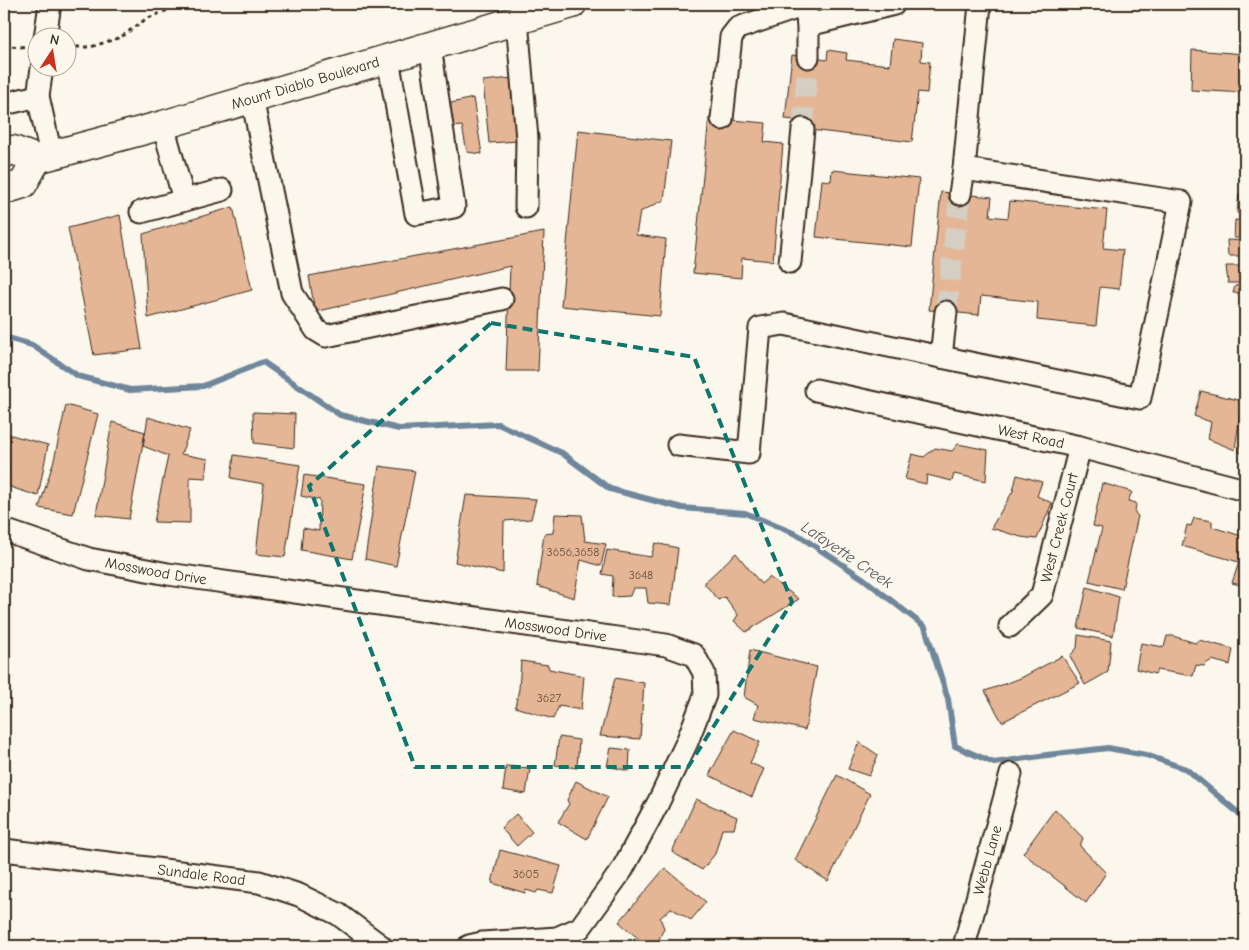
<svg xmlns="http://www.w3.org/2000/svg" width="1249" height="950" viewBox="0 0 1249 950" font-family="'Comic Neue',sans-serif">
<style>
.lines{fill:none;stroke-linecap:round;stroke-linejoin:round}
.stream{stroke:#6f869b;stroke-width:6}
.building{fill:#e4b695;stroke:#3b2a1e}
.minor-tunnel{stroke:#d5cec3;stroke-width:21;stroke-dasharray:21 11;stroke-linecap:butt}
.minor-casing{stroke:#3b2a1e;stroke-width:25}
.major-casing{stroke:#3b2a1e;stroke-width:31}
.path{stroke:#3b2a1e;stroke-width:3;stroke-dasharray:4 4;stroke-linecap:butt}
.minor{stroke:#fbf7ec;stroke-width:21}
.major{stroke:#fbf7ec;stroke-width:28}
.marked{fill:none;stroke:#0f766e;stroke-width:4;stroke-dasharray:10 6;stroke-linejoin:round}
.labels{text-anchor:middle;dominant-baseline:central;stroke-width:4.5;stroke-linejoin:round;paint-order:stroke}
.number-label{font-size:12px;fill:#654d3c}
.street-label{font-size:15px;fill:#3b2a1e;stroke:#fbf7ec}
.water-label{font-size:16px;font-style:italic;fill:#55585c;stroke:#fbf7ec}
</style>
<rect width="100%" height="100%" fill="#fbf7ec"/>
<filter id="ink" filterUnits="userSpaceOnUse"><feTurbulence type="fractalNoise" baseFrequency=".02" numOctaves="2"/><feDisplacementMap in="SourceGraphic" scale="10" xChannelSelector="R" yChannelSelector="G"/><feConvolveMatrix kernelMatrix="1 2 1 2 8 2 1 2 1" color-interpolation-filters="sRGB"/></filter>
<g filter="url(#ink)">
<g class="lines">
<!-- stream -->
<path class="stream" d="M4 337 32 345 78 376 130 390 203 386 263 362 340 415 399 429 498 424 562 453 610 489 682 508 745 513 798 535 864 579 925 627 948 699 955 746 994 763 1047 755 1108 748 1146 755 1186 769 1236 811 1245 821"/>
</g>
<!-- building -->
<path class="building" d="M893 39 922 43 921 61 930 62 927 93 918 92 912 142 793 128 794 120 785 119 792 55 827 60 828 50 847 53 846 60 890 65Z
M1192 50 1245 54V93L1191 90Z
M512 78 518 141 489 143 483 81Z
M473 98 482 154 467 152 462 126 450 127 447 104Z
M709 118 766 123 764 142 783 144 773 261 742 258 741 278 693 273Z
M578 130 671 141 664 200 640 212 636 235 666 239 660 316 561 306Z
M832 170 919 179 912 247 816 237 822 180 831 181Z
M1242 177H1245V192H1242Z
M941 192 992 197 990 216 1008 218 1010 201 1107 210 1103 248 1123 250 1119 289 1100 287 1096 326 1037 320 1038 302 981 296 979 315 929 310Z
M1239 194H1245V213H1237Z
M233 207 252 290 148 318 143 234Z
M120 215 142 349 94 355 68 228Z
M1235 220 1245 221V238H1234Z
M544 232 538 371H506L510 266 315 312 309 276Z
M1227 240 1245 241V256H1228Z
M1226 266H1245V283H1228Z
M1245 285V293H1233L1235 286Z
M1201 391 1242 401 1235 450 1208 439 1211 422 1194 416Z
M66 405 98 414 73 514 39 508 54 460Z
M253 412 295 414 294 448 254 443Z
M148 417 190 430 181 454 208 459 206 478 190 477V523L154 522 168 456 143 446Z
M112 422 145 432 129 519 96 515Z
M1245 428V454L1239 452Z
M4 433 48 445 38 496 4 485 9 470 4 468Z
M958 444 988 450 986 481 954 474 952 481 927 475 926 484 905 479 912 454 924 457 935 448 952 451Z
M234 455 300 465 285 557 256 554 264 484 231 478Z
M379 466 415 471 396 566 365 559Z
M304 475 366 484 352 559 301 550 303 528 319 531 320 500 301 496Z
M1017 475 1042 482 1037 496 1052 503 1037 539 1021 537 991 528 1013 491Z
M1102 483 1132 492 1128 501 1136 503 1135 513 1138 516 1122 589 1089 581 1102 528 1093 526Z
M466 495 536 499 531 519 504 521 503 573 455 562Z
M555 514 582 515 585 541 606 544 601 566 581 560 574 598 537 586 544 534 553 533Z
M1194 518 1212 521V527L1245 537V586L1232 583 1239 562 1182 546 1187 525 1191 526Z
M655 543 678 548 671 605 648 603 646 588H633L630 596 612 597 613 576 602 574 607 550 651 557Z
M736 553 761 584 769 577 799 599 746 632 734 621 738 615 725 597 718 600 704 583Z
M1087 587 1119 597 1113 636 1078 628Z
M1078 635 1111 641 1108 672 1085 685 1070 656 1077 648Z
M1167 636H1173L1195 643 1199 640 1233 649 1230 665 1212 660 1207 663 1204 666 1196 665 1193 676 1157 670 1155 674 1136 669 1141 643 1164 647Z
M750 650 817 667 805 730 754 718 758 705 744 697Z
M1062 656 1080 683 1002 722 985 691 1021 678Z
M521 661 548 665 549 669 584 676 581 710 559 706 553 719 515 707 519 689Z
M615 678 644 683 640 739 600 736Z
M734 730 760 742 750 763 764 769 752 797 709 775Z
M559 737 579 740 577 768 555 765Z
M859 742 878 755 869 776 848 769Z
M611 748 630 750 629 771 607 766Z
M506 766 530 768 526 794 503 790Z
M837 775 870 794 828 881 795 860Z
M576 781 608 797 587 839 558 822 569 804 567 800Z
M696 799 737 817 734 829H722L715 854 702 870 672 852Z
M1055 809 1083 838 1080 846 1106 873 1086 903 1023 853Z
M516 814 532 832 517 846 501 828Z
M500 850 561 866 553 893 538 890 536 893 526 890 525 893 492 883Z
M665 868 706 902 691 920 671 908 660 918 664 928 656 946H647L619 922Z"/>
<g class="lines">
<!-- minor-tunnel -->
<path class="minor-tunnel" d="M803 129 808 57
M946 312 960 194"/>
<defs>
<g id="minor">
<path d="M805 4 808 25 894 4"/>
<path d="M517 20 527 139 526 207"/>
<path d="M45 38 50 4"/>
<path d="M808 57V25"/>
<path d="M388 59 416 214 454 207 430 46"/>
<path d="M42 68 38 96 51 155"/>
<path d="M252 98 292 293 316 330 326 336 502 299"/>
<path d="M4 104 38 96"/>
<path d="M722 119 731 37 738 28 805 5"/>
<path d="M163 125 184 200"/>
<path d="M960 194 964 169"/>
<path d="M141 212 222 190"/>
<path d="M790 262 803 129"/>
<path d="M946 312 941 357 1140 398 1181 202 964 169 980 4"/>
<path id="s1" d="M816 390 1080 447 1245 490"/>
<path d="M678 445 749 453 760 328 784 324 941 357"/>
<path id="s2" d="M4 530 89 559 168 574 666 645 694 655 704 673 705 695 687 742 658 803 622 870 580 928 557 938 482 943 469 946"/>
<path id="s3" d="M1010 626 1042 595 1080 447"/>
<path id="s4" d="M4 850 259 882 299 895 338 914 381 946"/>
<path id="s5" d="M964 946 1011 774"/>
</g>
<g id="major">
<path id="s6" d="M4 153 13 150 37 159 163 125 572 4"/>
<path d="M4 190 23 184 37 159"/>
</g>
</defs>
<!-- minor casing -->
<use href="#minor" class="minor-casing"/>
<!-- major casing -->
<use href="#major" class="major-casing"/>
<!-- path -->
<path class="path" d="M4 46 28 47
M68 47H91L121 37 146 19 175 7 216 4"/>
<!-- minor -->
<use href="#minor" class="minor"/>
<!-- major -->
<use href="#major" class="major"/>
</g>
</g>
<!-- marked area -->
<path class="marked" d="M491 323 694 357 792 602 688 767H415L309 486Z"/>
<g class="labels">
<!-- number labels -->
<g class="number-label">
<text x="573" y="552">3656,3658</text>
<text x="641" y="575">3648</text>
<text x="549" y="698">3627</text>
<text x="526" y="874">3605</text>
</g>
<!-- street labels -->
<g class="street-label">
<text stroke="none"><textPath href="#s6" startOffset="314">Mount Diablo Boulevard</textPath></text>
<text stroke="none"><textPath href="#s1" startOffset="220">West Road</textPath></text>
<text stroke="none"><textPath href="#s3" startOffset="114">West Creek Court</textPath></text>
<text stroke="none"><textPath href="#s2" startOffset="158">Mosswood Drive</textPath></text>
<text stroke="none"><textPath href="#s2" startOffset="562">Mosswood Drive</textPath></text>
<text stroke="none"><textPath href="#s5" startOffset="89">Webb Lane</textPath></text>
<text stroke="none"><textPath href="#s4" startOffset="199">Sundale Road</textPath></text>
</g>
<!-- water labels -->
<g class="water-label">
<text transform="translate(847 555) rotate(34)">Lafayette Creek</text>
</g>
</g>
<!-- margin -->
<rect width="1249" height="950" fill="none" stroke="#fbf7ec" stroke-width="20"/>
<rect x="10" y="10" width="1229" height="930" fill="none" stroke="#3b2a1e" stroke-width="2" filter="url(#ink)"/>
<!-- north arrow -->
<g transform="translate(52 52) rotate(12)"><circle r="24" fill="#fbf7ec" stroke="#aea59a"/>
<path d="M0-4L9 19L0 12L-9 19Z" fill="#c8321e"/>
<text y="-8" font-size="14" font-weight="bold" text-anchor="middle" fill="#3b2a1e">N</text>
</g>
</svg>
